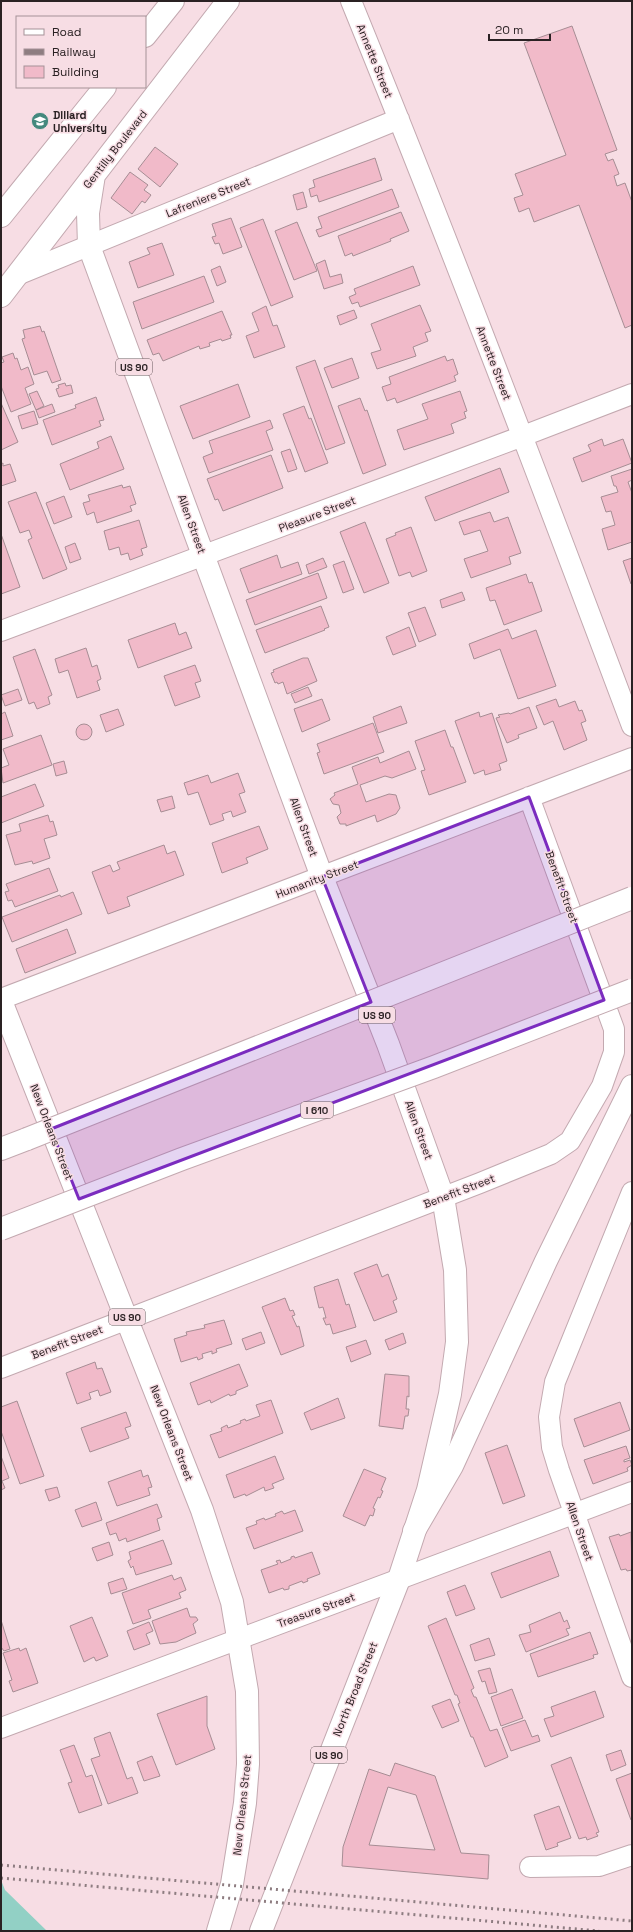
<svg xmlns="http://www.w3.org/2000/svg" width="633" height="1932" viewBox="0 0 633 1932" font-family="'Space Grotesk',sans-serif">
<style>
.water{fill:#92d0c5}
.building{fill:#f1bac9;stroke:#a68d94;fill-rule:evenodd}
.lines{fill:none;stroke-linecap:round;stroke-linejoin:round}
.minor-casing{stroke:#c3a9b0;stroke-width:22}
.major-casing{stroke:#c3a9b0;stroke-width:24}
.highway-casing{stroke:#c3a9b0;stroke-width:24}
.minor{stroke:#fff;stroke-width:20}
.major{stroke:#fff;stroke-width:22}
.highway{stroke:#fff;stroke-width:22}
.rail{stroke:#8e7d81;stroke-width:3;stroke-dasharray:2 4;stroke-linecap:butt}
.highway-bridge-casing{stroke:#c3a9b0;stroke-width:24;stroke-linecap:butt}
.highway-bridge{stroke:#fff;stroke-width:22}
.marked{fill:#7b2cbf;fill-opacity:0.2;stroke:#7b2cbf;stroke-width:3;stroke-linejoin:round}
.labels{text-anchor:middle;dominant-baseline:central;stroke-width:3;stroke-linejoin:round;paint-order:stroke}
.shield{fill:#f7dde4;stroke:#68595d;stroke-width:1}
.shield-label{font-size:10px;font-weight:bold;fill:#2a2123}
.street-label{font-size:11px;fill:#2a2123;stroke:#f7dde4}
.poi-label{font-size:11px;font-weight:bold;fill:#2a2123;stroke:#f7dde4;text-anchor:start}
</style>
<rect width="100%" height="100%" fill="#f7dde4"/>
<!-- water -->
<path class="water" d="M1 1880 5 1890 47 1931H1Z"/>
<!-- building -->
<path class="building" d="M572 26 617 150 605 154 608 161 613 159 619 174 614 176 617 186 625 183 632 202V325L625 328 579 205 534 222 529 208 519 212 514 198 523 195 515 174 566 155 524 43Z
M155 147 178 164 160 187 138 169Z
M375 158 382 180 319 202 317 195 311 197 309 189 315 187 313 180Z
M130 172 148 185 144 190 151 195 145 203 142 201 132 214 111 198Z
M392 189 399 207 319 237 316 230 322 228 318 217Z
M303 192 307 207 297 210 293 195Z
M401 212 409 231 390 239 391 241 353 256 352 253 345 256 338 236Z
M231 218 242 247 223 254 219 243 215 244 212 237 216 236 212 224Z
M263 219 293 297 271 306 240 228Z
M297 222 317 271 294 280 275 231Z
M162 243 174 275 138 288 129 262 150 254 147 248Z
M325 260 330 277 341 274 343 283 324 289 316 264Z
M220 266 226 282 217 286 211 270Z
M413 266 420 285 360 307 358 302 352 304 349 297 356 294 354 289Z
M204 276 214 302 142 329 133 302Z
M420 305 431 331 425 333 428 341 413 347 416 356 377 369 371 353 381 350 371 324Z
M266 306 273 326 277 325 285 347 254 358 246 336 259 331 252 313Z
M354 310 357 318 340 325 337 316Z
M222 311 232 335H230L231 338 222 341 221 339 209 343 210 346 200 349 199 346 163 361 159 353 153 355 147 340Z
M40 326 42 332 44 331 61 380 52 383 47 371 34 375 22 339 25 338 23 330Z
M13 353 15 359 17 358 21 370 28 367 34 384 25 388 31 404 11 412 1 386V363L4 362 2 357Z
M445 356 447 361 453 359 458 374 454 376 456 381 397 403 395 398 387 401 382 387 391 384 389 377Z
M352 358 359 378 332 388 324 368Z
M315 360 345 443 326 450 296 367Z
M65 383 66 386 71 385 73 393 59 397 56 389 59 388 58 385Z
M238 384 250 417 193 439 180 406Z
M37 391 44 406 36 410 29 394Z
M460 391 467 411 464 412 466 418 451 424 454 433 404 450 397 430 428 419 422 404Z
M96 397 104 420 99 421 101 426 52 445 43 420 76 408 75 405Z
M360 398 365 411 367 410 386 465 363 474 338 406Z
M1 403 18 442 1 450Z
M52 404 55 412 39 418 36 410Z
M304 406 309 419 311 418 328 463 305 472 283 414Z
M34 411 38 424 22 429 18 416Z
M270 420 273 428 266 431 273 450 209 473 203 457 213 453 209 441Z
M111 436 124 469 70 490 60 464 99 448 97 442Z
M602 439 604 446 623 439 632 463 582 482 573 458 591 451 588 445Z
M290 449 297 469 288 472 281 452Z
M271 455 283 488 223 511 218 499 215 500 207 479Z
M3 463V466L10 464 16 481 1 486V464Z
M500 468 509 492 435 521 425 497Z
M632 469V480L628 482 632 493V542L608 550 602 529 615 525 611 511 606 512 601 497 618 492 616 486H614L611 476Z
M122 485 123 488 130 486 136 504 130 506 132 511 97 523 94 512 87 515 83 503 90 501 88 495Z
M36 492 67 569 43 579 28 540 32 538 29 530 20 533 8 502Z
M64 496 72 517 54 524 46 503Z
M490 512 494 522 508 517 521 553 509 557 511 564 471 578 464 559 488 551 480 530 464 535 459 522Z
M139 520 147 547 141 549 143 555 130 560 128 553 121 555 119 547 109 550 104 531Z
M365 522 389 583 364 593 340 532Z
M411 527 427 571 412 577 410 572 399 576 386 539 396 535 395 533Z
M1 534 20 587 1 594Z
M75 543 81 559 70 563 65 547Z
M277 555 281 568 298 562 302 574 249 593 240 569Z
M323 558 327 567 309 574 306 565Z
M632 558V583L631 584 623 561Z
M344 561 354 589 343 593 333 565Z
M318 573 327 598 255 625 246 600Z
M526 574 529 583 532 582 542 611 504 625 495 600 490 601 486 588Z
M462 592 465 600 442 608 440 600Z
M321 606 329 627 324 629 325 630 265 653 256 630Z
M425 607 436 635 419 642 408 613Z
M175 623 179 635 186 632 192 648 138 668 128 640Z
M409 627 416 646 393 655 386 637Z
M508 629 512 639 536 630 556 686 518 699 500 649 474 659 469 644Z
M86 648 92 667 97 665 101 679 97 681 100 690 77 698 68 670 59 673 55 659Z
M35 649 52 695 48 697 50 704 37 709 34 702 29 704 13 657Z
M303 658H308L317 681 287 694 283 682 278 684 277 682 275 683 271 673 274 672 273 670Z
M195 665 201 681 195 683 200 697 175 706 164 676Z
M308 687 312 696 295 703 291 694Z
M18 689 22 700 5 706 1 695Z
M322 699 330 720 302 732 294 709Z
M556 699 559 707 575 701 579 711 582 710 586 721 581 723 587 740 564 750 553 721 544 725 536 706Z
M401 706 407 723 378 733 373 717Z
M529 707 537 728 518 735 519 738 507 743 496 718 500 717 498 715 509 713 510 714Z
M118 709 124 725 106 732 100 715Z
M5 712 13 736 1 740V714Z
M479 712 480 717 492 713 507 761 499 764 501 770 485 775 484 770 474 774 455 721Z
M373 723 384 752 324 774 317 753 320 752 317 744Z
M76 732a8 8 0 1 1 16 0a8 8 0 1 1-16 0Z
M445 730 451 747H453L466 782 429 795 421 771 425 770 415 741Z
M41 735 52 765 3 783 1 768 9 765 3 749Z
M409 751 416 769 392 778 385 776 360 785 366 802 389 794 396 795 400 808 396 814 377 822 375 815 346 826V824H340L337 817 341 813 339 805 333 804 330 799 335 795 334 793 358 784 352 767 378 757 380 763Z
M64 761 67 773 56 776 53 764Z
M238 773 245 792 239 794 246 812 233 817 231 811 222 814 224 820 210 825 198 792 188 795 184 783 208 775 211 783Z
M35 784 44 806 1 823V797Z
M172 796 175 808 161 812 157 800Z
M48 815 50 822 53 821 57 835 44 839 50 858 33 864 32 861 15 865 6 835 21 831 19 824Z
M259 826 268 849 246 858 248 863 222 873 212 843Z
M164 845 167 854 175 851 184 875 127 897 130 906 108 914 92 872 110 865 113 872 120 869 117 862Z
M49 868 58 891 15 907 12 900 8 901 5 892 9 891 6 884Z
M73 892 82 914 12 942 2 917 60 895 61 897Z
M67 929 76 953 25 973 16 949Z
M377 1264 382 1277 388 1274 397 1299 393 1301 397 1312 374 1321 354 1273Z
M338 1279 346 1305 349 1304 356 1327 333 1334 330 1324 326 1325 323 1318H326L323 1307 319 1308 314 1287Z
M285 1298 290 1311 293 1310 295 1315 292 1316 297 1327 299 1326 304 1346 281 1355 262 1307Z
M224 1320 232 1344 216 1349 217 1352 212 1354V1351L202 1354 203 1358 198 1360 197 1357 181 1362 174 1339 187 1335 186 1332 205 1328 204 1325Z
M261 1332 265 1343 246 1350 242 1339Z
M403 1333 406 1343 389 1350 385 1340Z
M366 1340 371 1354 351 1362 346 1347Z
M95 1362 97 1369 102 1368 111 1392 100 1396 98 1390 89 1393 91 1399 77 1404 66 1373Z
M239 1364 248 1386 236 1391V1394L230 1396 229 1394 211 1403 210 1400 198 1405 190 1383Z
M385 1374 409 1376V1397L407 1396 406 1409H409L408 1416H405L403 1429 379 1426Z
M338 1398 345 1418 311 1430 304 1413Z
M271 1400 283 1433 219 1458 210 1435 222 1431 221 1428 227 1425 228 1428 241 1423 240 1421 245 1419 246 1421 260 1416 256 1405Z
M17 1401 44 1476 20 1484 1 1431V1407Z
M620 1402 630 1430 584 1447 574 1419Z
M126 1412 131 1426 125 1428 129 1438 90 1452 81 1428Z
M507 1445 525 1496 503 1504 485 1453Z
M626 1446 630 1458 624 1460V1462L630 1460 632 1465 627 1468 628 1471 593 1484 584 1460Z
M1 1456 9 1478 2 1481 5 1488 1 1490Z
M275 1456 284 1479 272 1484 274 1488 265 1491 264 1487 246 1496 245 1494 234 1498 226 1475Z
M364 1469 386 1478 381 1490 383 1491 380 1498 378 1497 373 1508 375 1509 373 1516 370 1515 365 1526 343 1516Z
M141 1470 143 1477 148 1475 152 1487 148 1488 150 1495 117 1506 108 1482Z
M57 1487 60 1497 49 1501 45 1490Z
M96 1502 102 1520 82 1527 75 1510Z
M157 1504 162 1517 157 1519 160 1530 127 1542 126 1538 119 1541 116 1533 110 1535 106 1523Z
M295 1510 303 1531 254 1549 246 1528 257 1524 256 1521 264 1518 265 1520 276 1516 275 1514 282 1511 284 1514Z
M631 1532 632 1570 627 1571 626 1569 621 1570 609 1537 619 1534 620 1536Z
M163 1540 172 1564 136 1575 133 1566 131 1568 128 1561 131 1559 129 1552Z
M109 1542 113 1555 97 1561 92 1548Z
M550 1551 559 1576 501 1598 491 1573Z
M312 1552 320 1574 307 1579 308 1581 303 1583 302 1581 289 1586V1589L284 1590 283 1588 269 1593 261 1570 278 1564 276 1561 280 1560 281 1563 291 1559V1557L294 1556 295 1558Z
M172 1575 174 1580 181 1577 186 1590 179 1593 181 1598 148 1610 151 1618 133 1624 122 1593Z
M123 1578 127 1589 111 1594 108 1583Z
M465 1585 475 1609 456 1616 447 1592Z
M187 1608 190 1617H196L198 1620 193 1624 196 1633 176 1642 160 1644 152 1621Z
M560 1612 564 1622 567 1620 570 1628 566 1629 569 1635 526 1652 519 1635 531 1632 529 1625Z
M92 1617 108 1656 96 1661 94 1657 84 1662 70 1626Z
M446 1618 474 1688 471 1690 474 1697H476L490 1731 497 1729 508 1757 485 1767 473 1737H471L458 1704 460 1703 457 1695H455L428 1626Z
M1 1620 10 1649 4 1651 1 1647Z
M149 1622 153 1631 146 1634 150 1644 134 1650 127 1631Z
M590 1632 598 1654 593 1655 594 1658 538 1677 530 1654Z
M489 1638 495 1655 475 1661 470 1645Z
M19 1648 20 1651 26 1648 38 1683 13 1692 9 1681 12 1680 3 1653Z
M490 1668 497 1692 489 1694 485 1681 482 1682 478 1671Z
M512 1689 523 1718 501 1726 491 1697Z
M595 1691 604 1717 551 1737 544 1719 554 1716 551 1707Z
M207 1696V1726L215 1749 176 1765 157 1714Z
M450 1699 459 1721 442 1728 432 1706Z
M525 1720 532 1737 538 1735 540 1741 511 1751 502 1728Z
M110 1732 127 1779 132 1777 138 1793 108 1804 91 1759 100 1756 94 1738Z
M74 1745 86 1777 92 1775 102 1805 79 1813 68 1783 72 1782 60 1750Z
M621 1750 626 1765 611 1771 606 1755Z
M152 1756 160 1776 144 1781 137 1762Z
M571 1757 599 1832 596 1833 598 1836 587 1840 586 1837 579 1839 551 1765Z
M395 1763 435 1776 461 1853 489 1855 488 1879 342 1866 343 1847 369 1769 390 1776ZM388 1787 416 1795 435 1850 369 1845Z
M632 1773V1820H631L616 1779Z
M559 1806 571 1838 557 1843 558 1846 546 1850 534 1815Z"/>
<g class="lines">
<defs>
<path id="minor" d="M351 1C449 241 541 484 632 726
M17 275 399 119
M1 631 523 436 632 394
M1 999 632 758
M632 1192 555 1382 549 1417 552 1447 559 1470 632 1677
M1 1368 480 1183 551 1154 570 1141 602 1086 614 1052V1029L529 797
M1 1728 632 1492
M530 1867 599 1866 632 1855"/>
<path id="major" d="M145 36 173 1
M94 175 88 213 89 246 322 877 388 1044 443 1197 455 1270 457 1342 450 1394 428 1490 399 1579 261 1931
M1 216 105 87
M1 296 228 1
M1 1001 202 1510 232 1602 247 1691 248 1764 245 1803 232 1884 218 1931"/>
<path id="highway" d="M1 1149 27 1139
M414 1531 452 1466 546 1261 632 1086"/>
</defs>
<!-- minor casing -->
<use href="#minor" class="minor-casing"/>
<!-- major casing -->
<use href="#major" class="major-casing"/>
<!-- highway casing -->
<use href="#highway" class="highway-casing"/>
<!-- minor -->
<use href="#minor" class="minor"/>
<!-- major -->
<use href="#major" class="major"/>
<!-- highway -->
<use href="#highway" class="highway"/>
<!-- rail -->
<path class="rail" d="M1 1865 632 1921
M1 1878 599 1931"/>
<defs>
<path id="highway-bridge" d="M27 1139 632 898
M1 1229 182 1159 434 1067 632 990"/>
</defs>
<!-- highway-bridge casing -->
<use href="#highway-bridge" class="highway-bridge-casing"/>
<!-- highway-bridge -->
<use href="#highway-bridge" class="highway-bridge"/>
</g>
<!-- marked area -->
<path class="marked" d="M529 797 604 1000 79 1199 51 1129 371 1002 322 877Z"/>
<!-- icons -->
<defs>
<symbol id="university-disc" viewBox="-11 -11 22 22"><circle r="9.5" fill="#44897e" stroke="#f7dde4"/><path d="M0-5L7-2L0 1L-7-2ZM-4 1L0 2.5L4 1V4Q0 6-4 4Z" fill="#fff"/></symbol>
</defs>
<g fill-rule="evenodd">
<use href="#university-disc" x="30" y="111" width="20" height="20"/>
</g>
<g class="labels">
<!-- shield labels -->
<g class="shield">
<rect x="116" y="359" width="36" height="16" rx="3"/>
<rect x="359" y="1007" width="36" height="16" rx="3"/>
<rect x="301" y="1102" width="32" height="16" rx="3"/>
<rect x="109" y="1309" width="36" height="16" rx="3"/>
<rect x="311" y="1747" width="36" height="16" rx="3"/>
</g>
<g class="shield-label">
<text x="134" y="367">US 90</text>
<text x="377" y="1015">US 90</text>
<text x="317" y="1110">I 610</text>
<text x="127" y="1317">US 90</text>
<text x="329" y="1755">US 90</text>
</g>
<!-- street labels -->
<g class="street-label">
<text transform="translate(375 61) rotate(68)">Annette Street</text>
<text transform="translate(115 149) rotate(-52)">Gentilly Boulevard</text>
<text transform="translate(208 197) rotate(-22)">Lafreniere Street</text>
<text transform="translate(494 363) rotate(69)">Annette Street</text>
<text transform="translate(317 514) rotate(-21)">Pleasure Street</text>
<text transform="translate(192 524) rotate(70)">Allen Street</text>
<text transform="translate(304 827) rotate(70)">Allen Street</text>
<text transform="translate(317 879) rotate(-21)">Humanity Street</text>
<text transform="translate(562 887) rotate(70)">Benefit Street</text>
<text transform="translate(419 1130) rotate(70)">Allen Street</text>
<text transform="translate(52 1132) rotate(69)">New Orleans Street</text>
<text transform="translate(459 1191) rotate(-21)">Benefit Street</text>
<text transform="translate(67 1342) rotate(-21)">Benefit Street</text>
<text transform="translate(172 1433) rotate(69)">New Orleans Street</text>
<text transform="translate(580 1531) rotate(71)">Allen Street</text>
<text transform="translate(316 1610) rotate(-20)">Treasure Street</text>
<text transform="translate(355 1689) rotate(-68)">North Broad Street</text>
<text transform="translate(242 1805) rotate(-84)">New Orleans Street</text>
</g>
<!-- poi labels -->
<g class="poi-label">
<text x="53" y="115">Dillard<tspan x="53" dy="13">University</tspan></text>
</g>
</g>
<!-- border -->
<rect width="633" height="1932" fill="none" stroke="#2a2123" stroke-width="4"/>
<!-- legend -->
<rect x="16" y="16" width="130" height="72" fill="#f7dde4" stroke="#a59297"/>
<rect x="24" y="29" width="20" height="6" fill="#ffffff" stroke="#a59297"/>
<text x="52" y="36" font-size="12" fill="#2a2123">Road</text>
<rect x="24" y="49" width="20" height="6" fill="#8e7d81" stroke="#a59297"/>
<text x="52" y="56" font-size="12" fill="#2a2123">Railway</text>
<rect x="24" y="66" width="20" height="12" fill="#f1bac9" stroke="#a59297"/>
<text x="52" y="76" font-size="12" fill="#2a2123">Building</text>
<!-- scale -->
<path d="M489 34v6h61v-6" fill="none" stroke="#2a2123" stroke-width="2"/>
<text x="495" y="34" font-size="12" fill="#2a2123" stroke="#f7dde4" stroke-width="3" paint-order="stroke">20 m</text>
</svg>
